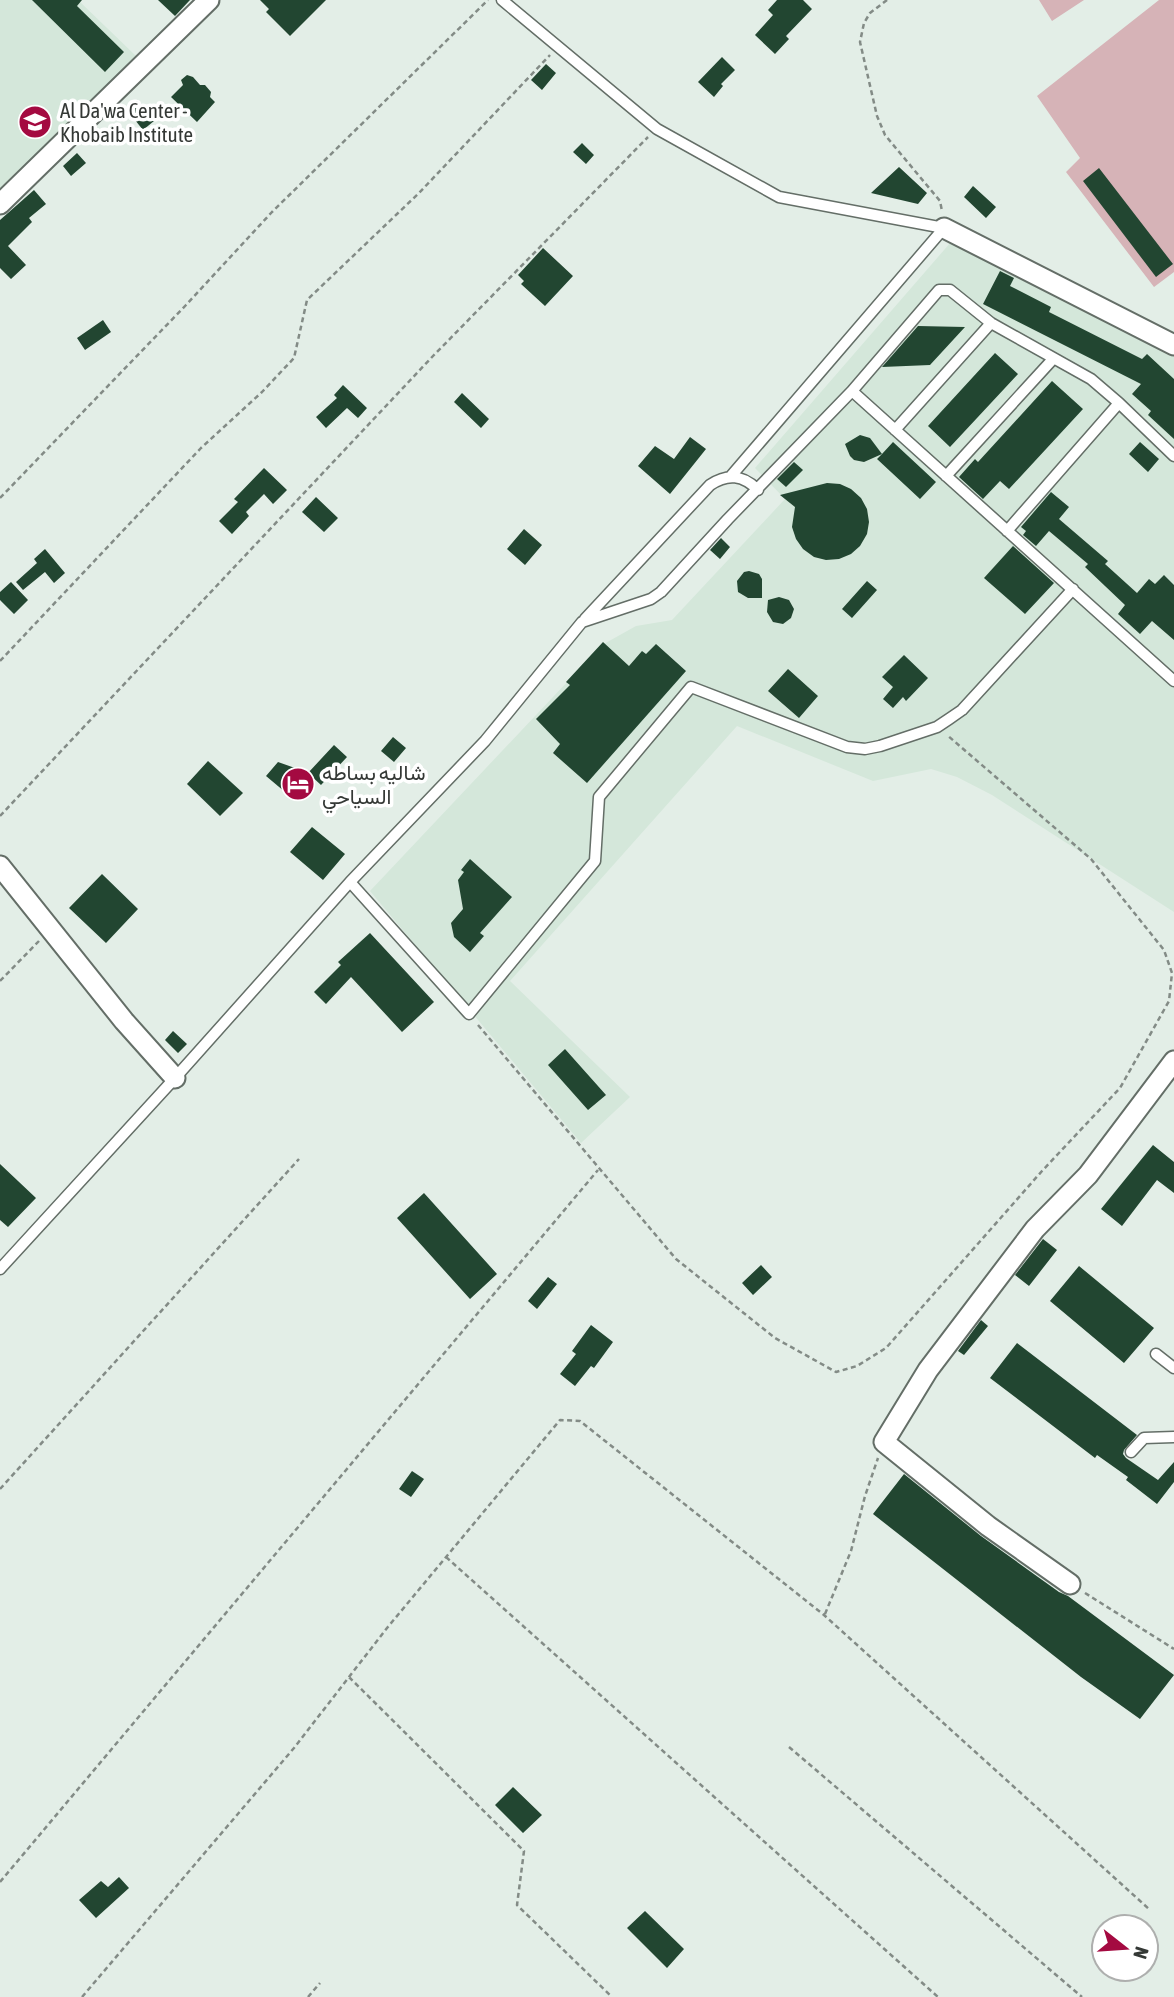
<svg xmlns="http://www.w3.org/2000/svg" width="1174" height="1997" viewBox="0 0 1174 1997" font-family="'Asap Condensed',Vazirmatn,sans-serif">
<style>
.built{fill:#d4e7da}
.green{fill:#d6b3b7}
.building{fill:#224631}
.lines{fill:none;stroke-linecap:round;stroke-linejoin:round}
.lane-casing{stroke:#646e67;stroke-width:13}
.street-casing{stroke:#646e67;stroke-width:23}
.path{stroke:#838b86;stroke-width:2.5;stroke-dasharray:5 3.5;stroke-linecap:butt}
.lane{stroke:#fff;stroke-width:10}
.street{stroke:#fff;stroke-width:19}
.labels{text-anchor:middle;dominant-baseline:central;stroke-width:7;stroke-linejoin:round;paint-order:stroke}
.poi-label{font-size:21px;fill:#343835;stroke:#fff;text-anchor:start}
</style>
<rect width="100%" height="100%" fill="#e3eee7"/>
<!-- built -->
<path class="built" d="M0 0H78L136 56 6 187 0 188Z
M951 242 1174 356V912L992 795 957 777 931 769 873 781 737 726 510 981 630 1097 581 1143 370 891 602 645 636 626 672 620 785 499 755 468Z"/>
<!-- green -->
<path class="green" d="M1039 0H1084L1052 21Z
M1159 0H1174V272L1154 287 1066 172 1080 158 1037 96Z"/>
<!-- building -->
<path class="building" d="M32 0H82L77 6 124 52 105 72Z
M158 0H190L175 16Z
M260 0H326L290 36 266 12 269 9Z
M777 0H803L812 9 786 36 789 39 775 54 755 35 773 15 768 10Z
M722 57 735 70 721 84 723 86 714 97 698 82Z
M546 64 556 73 542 90 531 80Z
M187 75 193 77 200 85H205L211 92 210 97 215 102 197 122 171 97 183 85 181 80Z
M137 101 154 121 143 130 127 110Z
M582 143 594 155 586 164 573 152Z
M77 153 86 163 71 176 63 166Z
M899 167 927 193 918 204 871 193Z
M1099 168 1173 264 1156 277 1083 181Z
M973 186 996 207 986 218 964 197Z
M34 190 46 204 29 218 32 222 8 246 26 265 11 279 0 268V220Z
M543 248 573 276 545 306 521 284 524 281 518 275Z
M1000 271 1014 278 1010 286 1051 307 1049 312 1142 359 1147 354 1174 379V439L1148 415 1151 411 1132 394 1141 384 983 304Z
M103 320 111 332 85 350 77 338Z
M918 326 965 327 930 365 882 367Z
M995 353 1018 374 950 447 928 426Z
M1052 381 1083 409 1009 489 1000 481 983 499 959 477 975 459 978 462Z
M343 385 367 408 358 418 347 408 326 428 316 417 337 398 334 395Z
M462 393 489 419 481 428 454 402Z
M860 435 870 438 882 454 893 442 936 482 920 499 877 459 882 454 864 462 854 460 850 456 845 444Z
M690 437 706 449 670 494 638 466 655 446 674 459Z
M1140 442 1159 459 1148 472 1129 454Z
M794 462 803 470 786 487 777 479Z
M264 468 287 490 273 504 264 494 246 512 249 516 232 534 219 521 238 502 234 499Z
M827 483 840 484 851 489 861 498 867 509 869 522 867 534 860 546 851 554 839 559 826 560 814 557 803 549 796 539 792 527 795 507 780 495Z
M1051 492 1069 507 1059 519 1108 561 1105 564 1137 593 1149 579 1155 584 1164 575 1174 585V640L1152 621 1140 634 1118 614 1125 605 1085 567 1088 564 1049 531 1036 546 1023 535 1026 531 1021 527Z
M316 497 338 518 324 532 302 512Z
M524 529 542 545 525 565 507 549Z
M721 538 730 547 720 559 710 550Z
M1013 546 1054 583 1025 614 984 578Z
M45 549 65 573 54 583 45 572 23 590 16 582 37 563 34 559Z
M749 571 759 574 762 579V598H748L738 592 737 581 744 572Z
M867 581 877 590 852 618 842 609Z
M11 582 28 600 14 614 0 600V592Z
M779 597 789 600 794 609 791 618 783 624 773 622 767 612 768 600Z
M603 642 629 666 642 651 646 654 656 644 686 671 587 783 553 753 560 744 536 719 570 685 566 682Z
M904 655 928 678 906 701 903 697 893 708 883 699 893 687 882 677Z
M788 669 818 696 799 718 768 691Z
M393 737 406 748 394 762 381 751Z
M334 745 347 757 321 785 308 773Z
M208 761 243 793 220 816 187 784Z
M278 762 295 768 303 783 291 797 266 776Z
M312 827 345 854 323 880 290 852Z
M470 859 512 897 480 933 484 936 470 952 454 937 451 923 463 909 458 880 464 872 461 870Z
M102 874 138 909 106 943 69 908Z
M370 933 434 1002 402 1032 351 977 326 1004 314 992 341 965 338 962Z
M173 1031 187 1044 178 1053 165 1040Z
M565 1049 606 1095 588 1110 548 1065Z
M1153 1145 1174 1162V1193L1157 1180 1122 1226 1101 1209Z
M0 1164 36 1198 8 1227 0 1220Z
M424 1193 497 1274 470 1299 397 1218Z
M1043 1239 1057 1250 1029 1286 1015 1275Z
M761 1265 772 1277 753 1295 742 1283Z
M1079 1266 1154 1328 1124 1363 1050 1301Z
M548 1277 557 1284 537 1309 528 1301Z
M981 1320 988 1326 964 1355 958 1351Z
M591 1325 613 1342 594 1368 591 1366 575 1386 560 1374 576 1354 572 1351Z
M1017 1343 1137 1435 1124 1450 1123 1454 1126 1458 1158 1480 1174 1462V1482L1157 1504 1126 1480 1128 1477 1097 1455 1095 1458 990 1378Z
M412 1471 424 1479 411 1497 399 1489Z
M904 1474 981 1536 1059 1592 1068 1596 1174 1675 1140 1719 1081 1677 873 1514Z
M513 1787 542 1815 523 1833 495 1805Z
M119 1877 129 1888 96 1918 79 1900 101 1881 108 1887Z
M645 1911 684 1949 667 1968 627 1928Z"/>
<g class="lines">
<defs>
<path id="lane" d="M502 0 657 129 779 197 944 228
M895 430 991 323
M1174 456 1119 403 1091 379 991 323 950 290H939L852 391 1174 681
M731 476 944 228
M946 476 1053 359
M1007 531 1119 403
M585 619 710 485C728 473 743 475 758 490
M350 882 469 1014 595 861 599 797 691 687 847 747 865 749 880 746 937 727 949 719 962 710 1073 589
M0 1269 175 1078 350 882 485 741 582 622 651 599 661 592 728 519 852 391
M1156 1354 1174 1368
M1131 1452 1144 1438 1174 1437"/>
<path id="street" d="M0 204 209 0
M944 228 1174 345
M0 866 124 1021 175 1078
M1070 1584 988 1526 884 1442 928 1370 1035 1229 1088 1175 1174 1061"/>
</defs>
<!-- lane casing -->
<use href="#lane" class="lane-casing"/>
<!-- street casing -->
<use href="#street" class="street-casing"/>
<!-- path -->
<path class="path" d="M887 0 870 13 864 23 860 42 877 116 885 135 940 201 942 211
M0 498 186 305 272 212 488 0
M0 661 201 448 262 392 294 358 307 300 419 193 550 55
M0 816 433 356 648 137
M0 981 39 941
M478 1025 676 1259 775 1338 836 1372 857 1366 886 1348 1042 1171 1120 1088 1169 1001 1172 973 1164 950 1091 859 947 735
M0 1489 299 1159
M446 1557 938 1997
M1085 1593 1174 1649
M825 1614 851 1551 865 1496 878 1458
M349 1677 524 1851 517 1905 612 1997
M789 1747 1082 1997
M0 1882 598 1170
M82 1997 294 1748 387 1628 560 1420 580 1421 824 1615 1149 1909
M308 1997 320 1983"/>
<!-- lane -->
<use href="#lane" class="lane"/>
<!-- street -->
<use href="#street" class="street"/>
</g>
<!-- icons -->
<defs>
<symbol id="school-disc" viewBox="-11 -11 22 22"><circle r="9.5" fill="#a40a41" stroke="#fff"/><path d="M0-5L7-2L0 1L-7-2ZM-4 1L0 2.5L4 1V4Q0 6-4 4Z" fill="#fff"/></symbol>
<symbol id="hotel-disc" viewBox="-11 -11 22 22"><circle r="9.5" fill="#a40a41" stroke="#fff"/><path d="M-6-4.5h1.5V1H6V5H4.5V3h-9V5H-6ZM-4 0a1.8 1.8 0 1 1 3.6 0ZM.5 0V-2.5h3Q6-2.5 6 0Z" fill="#fff"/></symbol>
</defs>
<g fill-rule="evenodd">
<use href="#school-disc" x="16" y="103" width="38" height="38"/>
<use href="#hotel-disc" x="279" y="765" width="38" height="38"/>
</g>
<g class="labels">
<!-- poi labels -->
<g class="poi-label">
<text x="60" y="110">Al Da'wa Center -<tspan x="60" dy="24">Khobaib Institute</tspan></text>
<text x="322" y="772">شاليه بساطه<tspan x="322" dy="24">السياحي</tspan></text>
</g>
</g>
<!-- north arrow -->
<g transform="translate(1125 1948) rotate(107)"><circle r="33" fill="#ffffff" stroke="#aeafae" stroke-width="2"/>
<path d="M0-5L12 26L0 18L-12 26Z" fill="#a40a41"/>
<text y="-10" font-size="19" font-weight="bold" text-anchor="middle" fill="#343835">N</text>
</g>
</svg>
